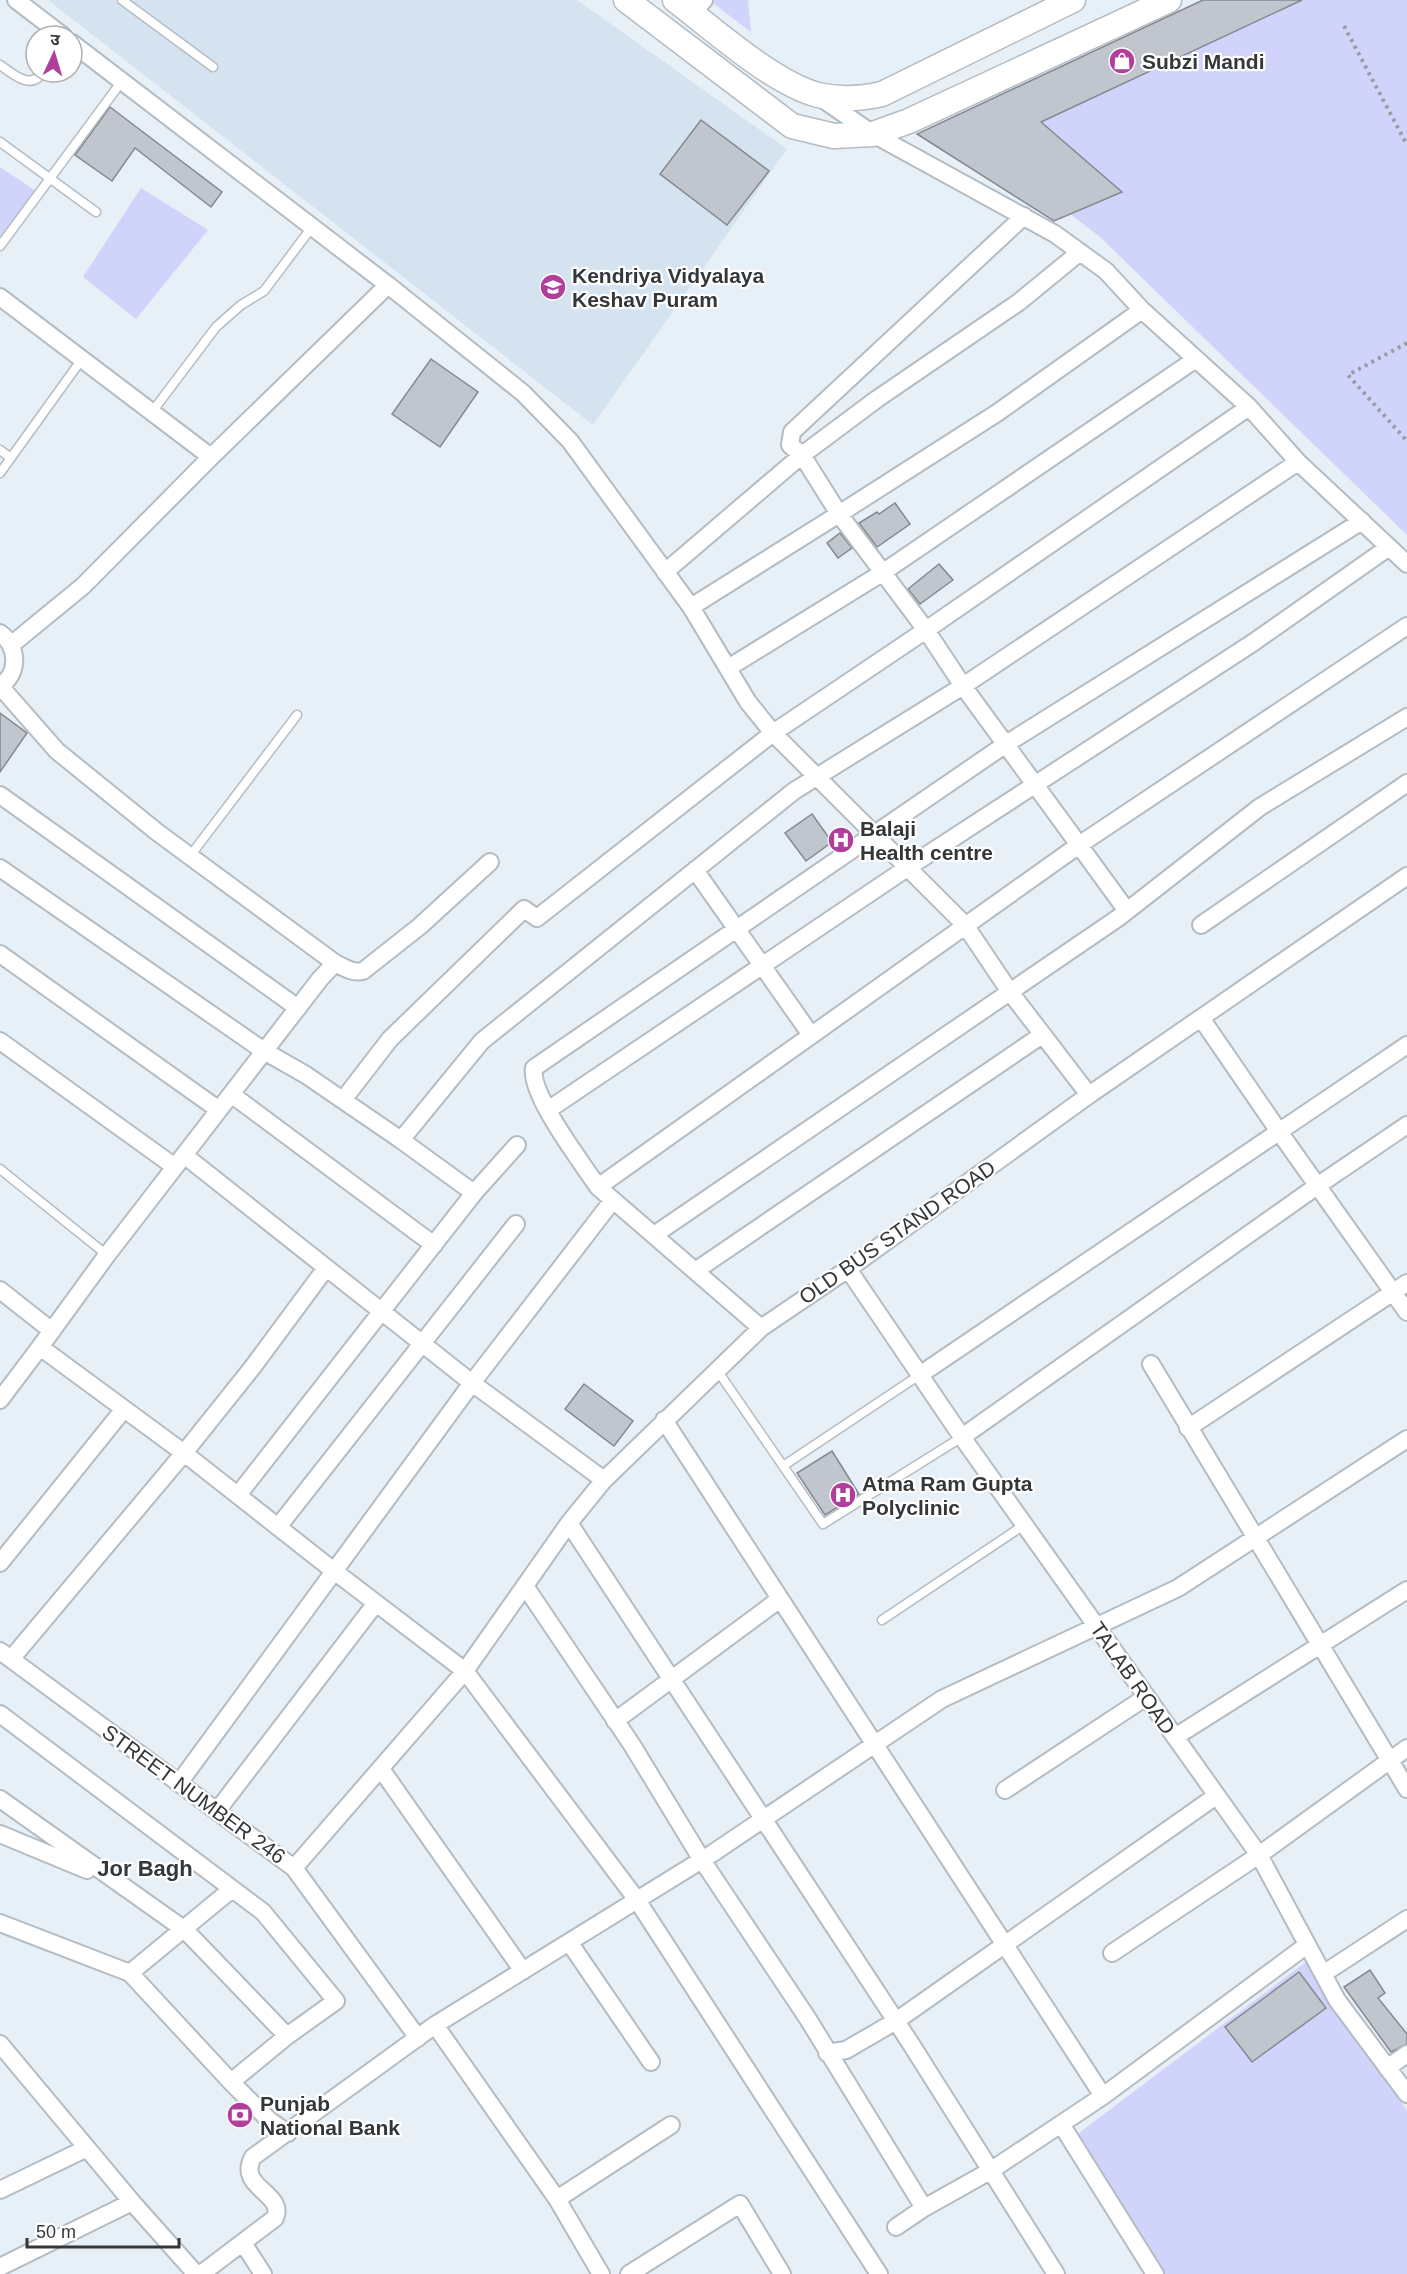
<svg xmlns="http://www.w3.org/2000/svg" width="1407" height="2274" viewBox="0 0 1407 2274" font-family="Helvetica,'Noto Sans Devanagari',sans-serif">
<style>
.built{fill:#d5e3f1}
.green{fill:#d0d3fa}
.building{fill:#c0c5ce;stroke:#848891;stroke-width:1.5}
.lines{fill:none;stroke-linecap:round;stroke-linejoin:round}
.service-casing{stroke:#b3bcc3;stroke-width:11}
.minor-casing{stroke:#b3bcc3;stroke-width:20}
.secondary-casing{stroke:#b3bcc3;stroke-width:27}
.path{stroke:#979da3;stroke-width:4;stroke-dasharray:3 4.5;stroke-linecap:butt}
.service{stroke:#fff;stroke-width:8}
.minor{stroke:#fff;stroke-width:16}
.secondary{stroke:#fff;stroke-width:24}
.labels{text-anchor:middle;dominant-baseline:central;stroke-width:4.5;stroke-linejoin:round;paint-order:stroke}
.poi-label{font-size:21px;font-weight:bold;fill:#34373a;stroke:#fff;text-anchor:start}
.street-label{font-size:21px;fill:#34373a;stroke:#fff}
.neighbourhood-label{font-size:22px;font-weight:bold;fill:#31383e;stroke:#fff}
</style>
<rect width="100%" height="100%" fill="#e7eff7"/>
<!-- built -->
<path class="built" d="M48 0H577L787 149 593 425Z"/>
<!-- green -->
<path class="green" d="M709 0H748L751 32Z
M1266 0H1407V535L1099 236 997 159 992 128Z
M0 167 39 193 0 249Z
M141 188 208 230 136 319 83 277Z
M1307 1961 1407 2111V2274H1164L1075 2136Z"/>
<!-- building -->
<path class="building" d="M1203 0H1302L1041 122 1122 192 1054 221 917 134Z
M110 107 222 192 211 207 135 148 112 181 75 155Z
M701 120 769 171 727 225 660 174Z
M431 359 478 392 440 447 392 414Z
M895 503 910 524 877 547 859 523 877 512 879 514Z
M840 533 852 548 838 558 827 543Z
M939 564 953 580 920 604 908 589Z
M0 713 27 733 0 772Z
M812 814 832 842 806 861 785 833Z
M584 1384 633 1421 614 1446 565 1409Z
M832 1451 859 1494 825 1515 797 1473Z
M1370 1970 1385 1993 1378 1998 1407 2034V2044L1391 2052 1344 1987Z
M1299 1972 1326 2008 1252 2062 1225 2027Z"/>
<g class="lines">
<defs>
<path id="service" d="M122 0 213 67
M0 65C13 74 31 91 43 72
M0 142 96 212
M0 246 122 81
M152 412 216 327 241 305 264 291 312 227
M0 450 11 458
M0 473 82 359
M190 856 297 715
M0 1169 107 1255
M717 1370 823 1524 962 1437
M783 1466 921 1374
M882 1620 1024 1525"/>
<path id="minor" d="M16 0 63 36
M692 13 704 0
M388 285 523 393 570 441 691 607 748 702 773 733 965 925 1010 992 1089 1095
M0 297 211 457
M1142 310 1249 407 1298 462 1407 564
M665 572 802 455 877 399 1019 302 1080 252
M691 607 839 514 802 455 790 445 792 432 1024 216
M0 633C18 646 20 673 0 686
M11 645 83 586 211 457 388 285 72 43
M728 668 882 573 1196 359
M0 686 57 751 157 832 335 963C345 968 352 973 363 971L420 926 490 862
M0 795 298 1008
M0 868 264 1051 306 1075 401 1140
M695 870 811 1035
M1127 911 1079 845 1407 626
M1201 925 1407 783
M0 954 219 1110
M335 963 320 979 107 1255 40 1347 184 1453 334 1571 465 1671 637 1900 879 2274
M1201 1018 1280 1133 1407 1312
M0 1041 175 1167
M231 1094 434 1245
M343 1100 390 1039 524 909 537 918 773 733 926 630 1249 407
M548 1110 907 868 1254 642 1389 547
M184 1155 472 1383 604 1480
M598 1187C582 1163 529 1094 534 1068L1006 744 1362 521
M474 1193 401 1140 482 1041 794 791 963 686 1298 462
M654 1235 1118 918 1260 807 1407 717
M848 1269 962 1437 1259 1855 1337 2000 1407 2094
M695 1271 1042 1035
M0 1290 52 1331
M761 1328 598 1187 1079 845 963 686 926 630 839 514 997 413 1142 310 1106 271 1055 234 873 134 821 98
M1151 1364 1407 1789
M921 1374 1407 1045
M0 1400 40 1347
M664 1420 1103 2096 1061 2124 1155 2274
M1188 1428 1407 1283
M962 1437 1317 1186 1407 1125
M238 1495 474 1193 517 1145
M569 1523 911 2044 1056 2274
M278 1527 516 1224
M0 1563 124 1409
M525 1586 632 1745 702 1860 808 2019 924 2208
M0 1651 294 1868 418 2038
M11 1659 184 1453 252 1368 326 1268
M0 1714 263 1912 336 2001 287 2036 231 2082
M615 1721 780 1599
M1175 1737 1407 1590
M381 1769 523 1971
M179 1783 472 1383 613 1200
M1005 1790 1146 1697
M0 1799 185 1930 287 2036
M217 1811 376 1603
M0 1834 87 1870
M294 1868 465 1671 569 1523 604 1480 761 1328 848 1269 1089 1095 1407 876
M0 1923 130 1973 231 2082 269 2120 288 2133
M569 1942 651 2062
M1112 1953 1259 1855 1407 1748
M130 1973 232 1889
M1323 1974 1407 1919
M435 2025 557 2199 601 2274
M0 2044 132 2202 196 2274
M827 2053 846 2050 896 2021 1216 1796
M1387 2068 1407 2054
M1103 2096 1307 1945
M0 2190 87 2148
M557 2199 671 2125
M896 2227 924 2208 990 2171 1061 2124
M243 2243 263 2274
M0 2267 132 2202
M201 2274 275 2218C286 2193 236 2188 253 2157L435 2025 713 1853 942 1699 1178 1588 1407 1439
M629 2274 740 2204 782 2274"/>
<path id="secondary" d="M626 0 792 126 834 136 873 134 909 121 1169 0
M675 0C712 28 774 84 818 95 840 100 860 99 882 94L1073 0"/>
</defs>
<!-- service casing -->
<use href="#service" class="service-casing"/>
<!-- minor casing -->
<use href="#minor" class="minor-casing"/>
<!-- secondary casing -->
<use href="#secondary" class="secondary-casing"/>
<!-- path -->
<path class="path" d="M1344 26 1407 145
M1407 343 1348 375 1407 441"/>
<!-- service -->
<use href="#service" class="service"/>
<!-- minor -->
<use href="#minor" class="minor"/>
<!-- secondary -->
<use href="#secondary" class="secondary"/>
</g>
<!-- icons -->
<defs>
<symbol id="shop-disc" viewBox="-11 -11 22 22"><circle r="9.5" fill="#b03f9b" stroke="#fff"/><path d="M-5-2.5h2.3a2.7 3.5 0 0 1 5.4 0H5L5.5 6h-11ZM-1.5-2.5h3a1.5 2.3 0 0 0-3 0Z" fill="#fff"/></symbol>
<symbol id="school-disc" viewBox="-11 -11 22 22"><circle r="9.5" fill="#b03f9b" stroke="#fff"/><path d="M0-5L7-2L0 1L-7-2ZM-4 1L0 2.5L4 1V4Q0 6-4 4Z" fill="#fff"/></symbol>
<symbol id="hospital-disc" viewBox="-11 -11 22 22"><circle r="9.5" fill="#b03f9b" stroke="#fff"/><path d="M-5-5h3v3.5h4V-5h3V5h-3V1.5h-4V5h-3Z" fill="#fff"/></symbol>
<symbol id="bank-disc" viewBox="-11 -11 22 22"><circle r="9.5" fill="#b03f9b" stroke="#fff"/><path d="M-6-4H6V4H-6ZM0-2.3a2.3 2.3 0 1 0 0 4.6a2.3 2.3 0 1 0 0-4.6Z" fill="#fff"/></symbol>
</defs>
<g fill-rule="evenodd">
<use href="#shop-disc" x="1107" y="46" width="30" height="30"/>
<use href="#school-disc" x="538" y="272" width="30" height="30"/>
<use href="#hospital-disc" x="826" y="825" width="30" height="30"/>
<use href="#hospital-disc" x="828" y="1480" width="30" height="30"/>
<use href="#bank-disc" x="225" y="2100" width="30" height="30"/>
</g>
<g class="labels">
<!-- poi labels -->
<g class="poi-label">
<text x="1142" y="61">Subzi Mandi</text>
<text x="572" y="275">Kendriya Vidyalaya<tspan x="572" dy="24">Keshav Puram</tspan></text>
<text x="860" y="828">Balaji<tspan x="860" dy="24">Health centre</tspan></text>
<text x="862" y="1483">Atma Ram Gupta<tspan x="862" dy="24">Polyclinic</tspan></text>
<text x="260" y="2103">Punjab<tspan x="260" dy="24">National Bank</tspan></text>
</g>
<!-- street labels -->
<g class="street-label">
<text transform="translate(897 1232) rotate(-35)">OLD BUS STAND ROAD</text>
<text transform="translate(1133 1678) rotate(55)">TALAB ROAD</text>
<text transform="translate(194 1794) rotate(36)">STREET NUMBER 246</text>
</g>
<!-- neighbourhood labels -->
<g class="neighbourhood-label">
<text x="145" y="1868">Jor Bagh</text>
</g>
</g>
<!-- north arrow -->
<g transform="translate(54 54) rotate(4)"><circle r="28" fill="#ffffff" stroke="#aeafb0" stroke-width="1.5"/>
<path d="M0-4.5L10 22L0 15L-10 22Z" fill="#b03f9b"/>
<text y="-9" font-size="16" font-weight="bold" text-anchor="middle" fill="#34373a">उ</text>
</g>
<!-- scale -->
<path d="M27 2238v9h152v-9" fill="none" stroke="#34373a" stroke-width="3"/>
<text x="36" y="2238" font-size="18" fill="#34373a" stroke="#ffffff" stroke-width="4.5" paint-order="stroke">50 m</text>
</svg>
